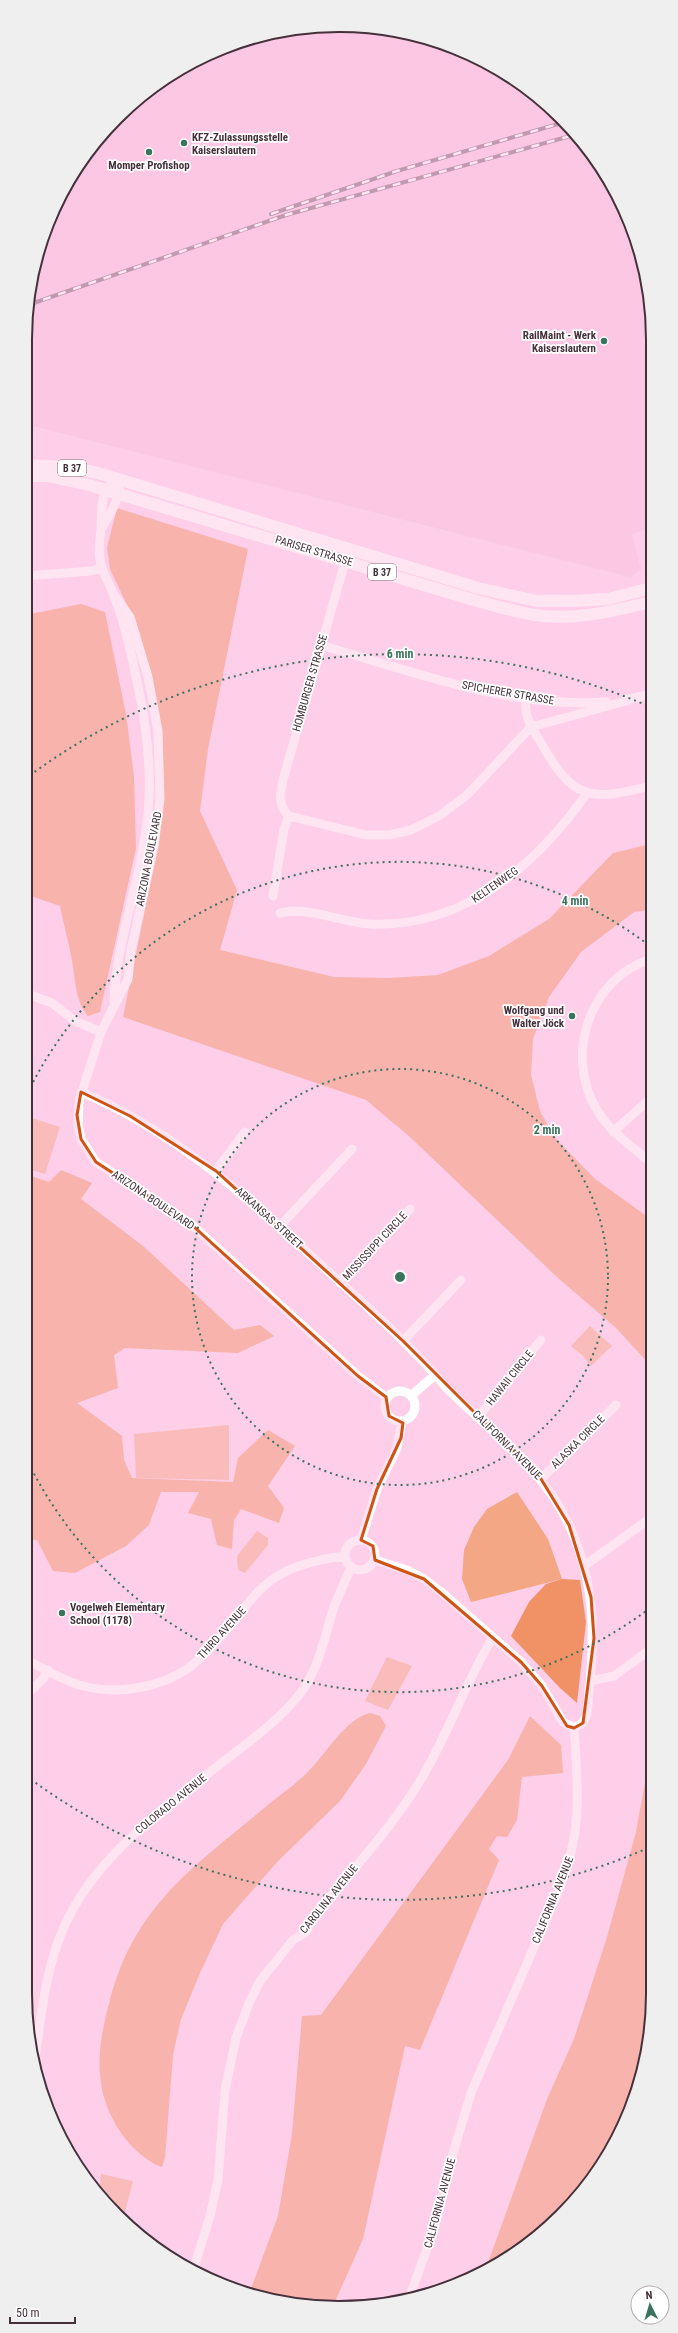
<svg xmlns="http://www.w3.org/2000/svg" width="678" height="2333" viewBox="0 0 678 2333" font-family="'Roboto Condensed',sans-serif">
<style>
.built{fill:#f6bfdd}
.green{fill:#f3a785}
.forest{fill:#f09266}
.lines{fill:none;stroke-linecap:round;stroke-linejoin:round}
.minor{stroke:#fff;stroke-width:9}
.major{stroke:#fff;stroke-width:12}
.rail-casing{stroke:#775c6b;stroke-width:4}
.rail{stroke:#fff;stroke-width:2.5;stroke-dasharray:8;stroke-linecap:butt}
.marked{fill:none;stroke:#cf5313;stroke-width:3;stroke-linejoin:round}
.ring{fill:none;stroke:#3a745c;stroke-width:2;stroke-dasharray:2 4}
.poi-dot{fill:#3a745c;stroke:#fff;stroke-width:1.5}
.labels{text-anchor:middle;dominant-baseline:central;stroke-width:3.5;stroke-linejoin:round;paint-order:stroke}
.shield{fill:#fff;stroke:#7c6f76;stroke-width:1}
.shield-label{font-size:10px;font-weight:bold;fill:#44313b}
.poi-label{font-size:11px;font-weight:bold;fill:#44313b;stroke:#fff;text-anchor:start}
.street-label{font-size:11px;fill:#44313b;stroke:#fff}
.rim{fill:none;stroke:#44313b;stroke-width:2}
.centre{fill:#3a745c;stroke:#fff;stroke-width:2}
.ring-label{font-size:12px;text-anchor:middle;font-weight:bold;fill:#3a745c;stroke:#fff;stroke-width:3.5;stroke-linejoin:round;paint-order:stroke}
</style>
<rect width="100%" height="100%" fill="#ffcee8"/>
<!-- built -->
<path class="built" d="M339 25 400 31 478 57 561 117 621 200 650 298 651 528 632 534 641 569 630 577 25 424V339L31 278 49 219 78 165 117 117 164 78 219 49 278 31Z"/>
<!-- green -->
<path class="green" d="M25 1116 60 1127 45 1174 25 1168Z
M590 1326 612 1346 591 1366 584 1357 571 1346Z
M229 1425V1480L136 1478 134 1434Z
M517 1492 548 1539 562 1579 471 1602 462 1579 464 1550 474 1527 487 1509Z
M257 1531 268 1538V1545L245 1573 238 1570 237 1556Z
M387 1657 412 1666 388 1710 365 1701Z
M101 2174 133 2181 123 2220 103 2201 99 2194Z"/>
<!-- forest -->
<path class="forest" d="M117 508 248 549 208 749 200 811 237 890 220 950 334 977 389 978 438 975 489 956 549 919 613 853 651 844V910L634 912 581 952 549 997 533 1039 531 1075 540 1111 554 1137 595 1179 652 1220V1367L615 1327 558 1278 410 1137 366 1100 123 1017 156 856 161 739 135 622 110 569 107 548Z
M81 604 105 612 126 714 134 777 136 848 100 1012 88 1016C76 1001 76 986 73 967 70 946 64 926 60 906L25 894V615Z
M61 1170 92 1183 81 1199 143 1246 234 1330 260 1325 274 1336 238 1353 125 1348 114 1355 118 1388 77 1403 122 1436 124 1460 132 1478 233 1482 238 1458 268 1430 295 1446 268 1486 284 1508 279 1523 241 1509 234 1520 232 1549 217 1545 211 1519 188 1513 199 1492H161L149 1525 126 1546 75 1573 53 1571 37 1540 25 1539V1174L49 1182Z
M562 1579 580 1580 586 1622 577 1703 560 1688 511 1636 529 1602 546 1584Z
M370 1713 380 1716 386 1726 366 1764 340 1801 278 1861 223 1924 200 1973 181 2019 173 2055 165 2157 162 2167C132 2156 108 2120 102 2089 96 2057 102 2030 110 2000 135 1904 196 1865 268 1805 281 1794 296 1784 308 1772 325 1755 346 1718 370 1713Z
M530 1716 561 1745 563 1773 522 1777 517 1820 507 1837 497 1836 489 1849 499 1860 420 2050 405 2046 363 2239 333 2306 318 2307 258 2297 249 2294 278 2216 292 2134 302 2016 321 2015 508 1760Z
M653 1738V1994L647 2055 629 2114 600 2168 530 2243 485 2271 547 2099 574 2039 607 1937 636 1832Z"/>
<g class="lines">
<!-- minor -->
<path class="minor" d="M101 529C109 516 123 495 119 479 99 487 102 511 101 529 100 539 98 549 100 560 102 573 110 583 114 596 125 623 132 657 138 686 148 733 153 783 146 830 138 888 116 944 114 1002
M347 555 283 780C280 794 278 806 289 816L366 835H389L411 830 439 816 467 795 531 727 630 700
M25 576 91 571 102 568
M115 596 130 617 148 677 158 731 160 799 154 846 131 950 128 979 101 1032 79 1101 78 1124 81 1139 96 1162 192 1225 358 1376 387 1398
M320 645C412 671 509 709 606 702
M526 698C523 716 532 728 541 743 574 801 589 801 651 786
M625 700 651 694
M273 896 284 829 289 816
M280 913C306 906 341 922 370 924 463 928 536 866 587 793
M651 959C589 978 564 1056 597 1110 610 1132 632 1147 652 1163
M25 993 52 1003 75 1021 101 1032
M81 1092C168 1128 238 1189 307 1252 344 1286 384 1320 419 1357 428 1366 436 1376 445 1386 489 1431 542 1466 569 1525 599 1591 594 1644 587 1714L583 1723 574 1728
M613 1132 652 1097
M216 1171 245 1132
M279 1227 352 1149
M340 1283 410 1209
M403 1341 461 1280
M385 1406a15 15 0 1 1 30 0a15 15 0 1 1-30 0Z
M411 1396 435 1375
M479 1416 541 1340
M541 1479 616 1405
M345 1555a15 15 0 1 1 30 0a15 15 0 1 1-30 0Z
M361 1540 377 1489 397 1448 402 1421
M375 1560 407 1570 424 1579 440 1591 521 1662 542 1686 563 1722 574 1728
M584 1566 652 1517
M25 1659C43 1668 63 1681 83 1686 117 1695 161 1688 190 1667 202 1658 212 1646 222 1635 239 1616 254 1591 276 1577 296 1564 321 1559 345 1556
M590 1681 614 1676 652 1648
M25 1696 43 1679 48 1670
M34 2065C40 2024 44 1981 58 1942 85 1866 150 1820 210 1772 240 1748 275 1725 299 1695 319 1670 324 1637 334 1607 339 1594 345 1581 351 1568
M193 2271 210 2216 218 2180 225 2090 236 2038 249 2003 260 1981 293 1940 306 1932 313 1917C350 1873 390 1830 420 1781 448 1735 465 1683 493 1637
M409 2298 434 2230 454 2150 471 2093 560 1887C583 1829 578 1789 574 1728"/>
<!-- major -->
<path class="major" d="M25 465 68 467 98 473 478 588 537 601H573L608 599 651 588
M25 476H48L89 485 477 601C496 606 515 612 535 615 574 621 613 611 651 602"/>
<defs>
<path id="rail" d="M271 214 397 171 565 122
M28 305 286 215 574 135"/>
</defs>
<!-- rail casing -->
<use href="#rail" class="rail-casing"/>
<!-- rail -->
<use href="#rail" class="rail"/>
</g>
<!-- marked area -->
<path d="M0 0H678V2333H0ZM81 1092 130 1116 216 1171 403 1341 541 1479 569 1525 591 1597 594 1638 583 1723 574 1728 567 1726 542 1686 521 1662 424 1579 375 1560 373 1546 361 1540 377 1489 401 1438 403 1423 389 1416 386 1397 358 1376 192 1225 96 1162 81 1139 77 1115Z" fill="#ffcee8" fill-opacity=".55" fill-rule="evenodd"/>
<path class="marked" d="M81 1092 130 1116 216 1171 403 1341 541 1479 569 1525 591 1597 594 1638 583 1723 574 1728 567 1726 542 1686 521 1662 424 1579 375 1560 373 1546 361 1540 377 1489 401 1438 403 1423 389 1416 386 1397 358 1376 192 1225 96 1162 81 1139 77 1115Z"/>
<!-- distance rings -->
<g class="ring">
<circle cx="400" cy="1277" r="208"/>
<path d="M650 1608A415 415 0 0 1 25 1456M25 1098A415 415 0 0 1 650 946"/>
<path d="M648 1848A623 623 0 0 1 25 1775M25 779A623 623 0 0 1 648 706"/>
</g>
<!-- markers -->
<g class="poi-dot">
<circle cx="184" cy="143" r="4"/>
<circle cx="149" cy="152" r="4"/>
<circle cx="604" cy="341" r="4"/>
<circle cx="572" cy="1016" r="4"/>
<circle cx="62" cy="1613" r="4"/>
</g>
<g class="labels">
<!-- shield labels -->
<g class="shield">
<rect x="58" y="460" width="28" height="16" rx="3"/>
<rect x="368" y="564" width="28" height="16" rx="3"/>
</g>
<g class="shield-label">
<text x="72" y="468">B 37</text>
<text x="382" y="572">B 37</text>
</g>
<!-- poi labels -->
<g class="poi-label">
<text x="192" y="137">KFZ-Zulassungsstelle<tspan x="192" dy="13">Kaiserslautern</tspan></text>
<text x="149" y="165" text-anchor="middle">Momper Profishop</text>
<text x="596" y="335" text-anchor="end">RailMaint - Werk<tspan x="596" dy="13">Kaiserslautern</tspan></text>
<text x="564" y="1010" text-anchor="end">Wolfgang und<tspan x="564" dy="13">Walter Jöck</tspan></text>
<text x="70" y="1607">Vogelweh Elementary<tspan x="70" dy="13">School (1178)</tspan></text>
</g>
<!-- street labels -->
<g class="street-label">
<text transform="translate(314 551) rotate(17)">PARISER STRASSE</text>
<text transform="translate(310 683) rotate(-74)">HOMBURGER STRASSE</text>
<text transform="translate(508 693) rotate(10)">SPICHERER STRASSE</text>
<text transform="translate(149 859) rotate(-79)">ARIZONA BOULEVARD</text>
<text transform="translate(495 885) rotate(-35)">KELTENWEG</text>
<text transform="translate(153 1200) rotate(34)">ARIZONA BOULEVARD</text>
<text transform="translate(269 1218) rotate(42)">ARKANSAS STREET</text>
<text transform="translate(375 1246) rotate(-47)">MISSISSIPPI CIRCLE</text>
<text transform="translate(510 1378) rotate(-51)">HAWAII CIRCLE</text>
<text transform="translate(578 1442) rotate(-45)">ALASKA CIRCLE</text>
<text transform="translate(507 1445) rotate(45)">CALIFORNIA AVENUE</text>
<text transform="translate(222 1633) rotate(-48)">THIRD AVENUE</text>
<text transform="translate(171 1804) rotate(-39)">COLORADO AVENUE</text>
<text transform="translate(329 1899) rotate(-51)">CAROLINA AVENUE</text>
<text transform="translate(553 1900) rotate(-68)">CALIFORNIA AVENUE</text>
<text transform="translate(440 2203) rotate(-75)">CALIFORNIA AVENUE</text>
</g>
</g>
<!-- crop -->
<path d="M0 0H678V2333H0ZM339 32H339A307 307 0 0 1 646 339V1994A307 307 0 0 1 339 2301H339A307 307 0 0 1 32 1994V339A307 307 0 0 1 339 32Z" fill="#f0efef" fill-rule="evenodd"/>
<path class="rim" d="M339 32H339A307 307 0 0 1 646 339V1994A307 307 0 0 1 339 2301H339A307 307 0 0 1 32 1994V339A307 307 0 0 1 339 32Z"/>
<circle cx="400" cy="1277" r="6" class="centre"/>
<g class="ring-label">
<text x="400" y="658">6 min</text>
<text x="575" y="905">4 min</text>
<text x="547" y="1134">2 min</text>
</g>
<!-- north arrow -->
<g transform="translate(650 2305) rotate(355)"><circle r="19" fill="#ffffff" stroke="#b4adb1"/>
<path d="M0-3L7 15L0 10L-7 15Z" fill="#3a745c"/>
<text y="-6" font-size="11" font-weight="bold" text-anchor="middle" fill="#44313b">N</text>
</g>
<!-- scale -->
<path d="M10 2317v6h65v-6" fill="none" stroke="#44313b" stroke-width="2"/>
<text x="16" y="2317" font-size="12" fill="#44313b" stroke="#ffffff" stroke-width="3" paint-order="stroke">50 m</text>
</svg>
